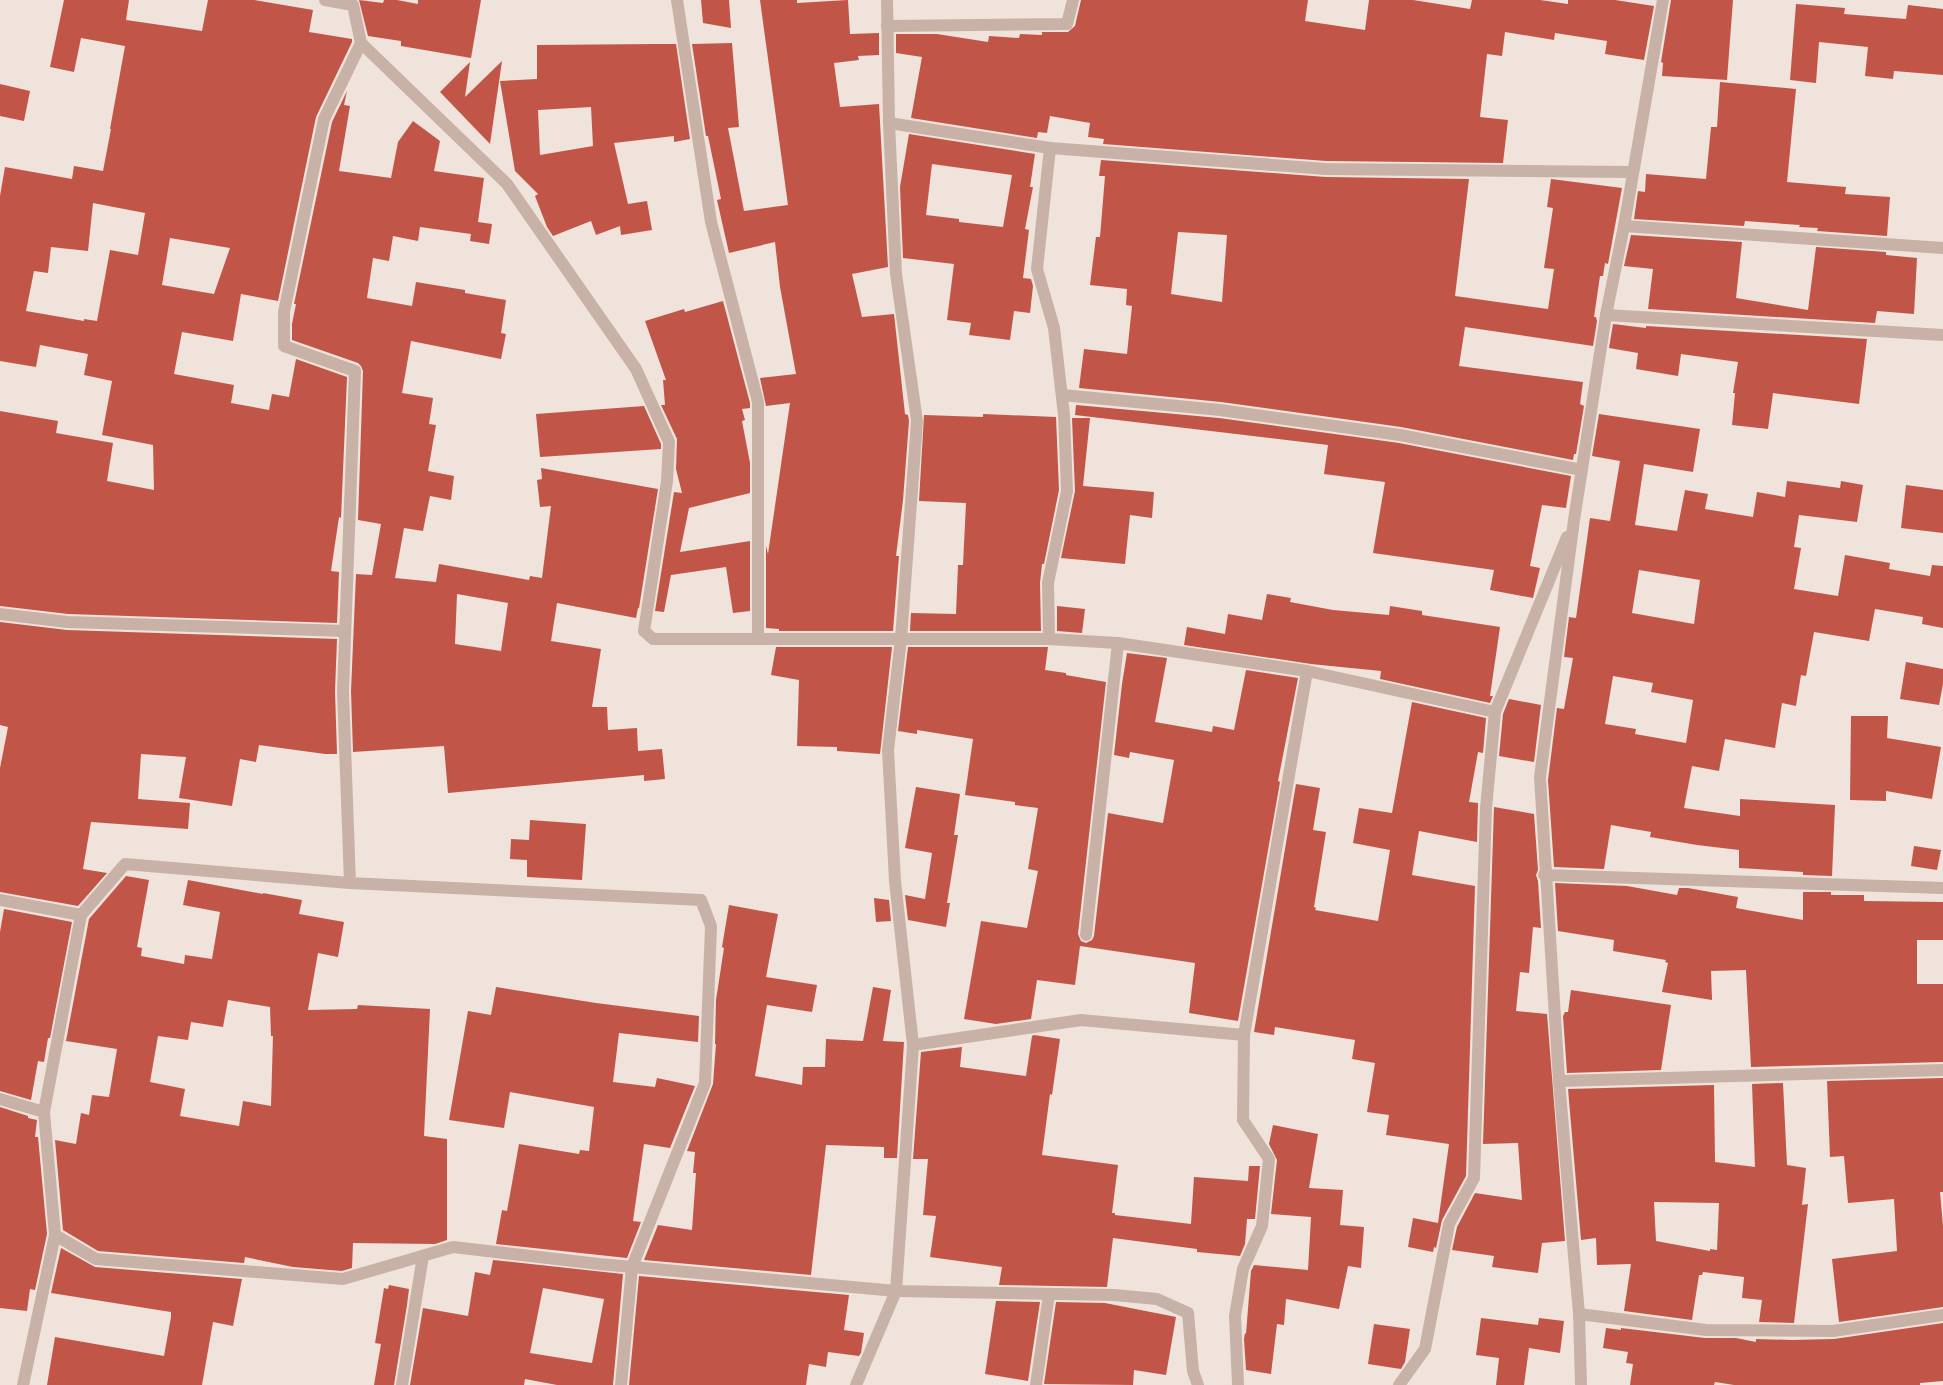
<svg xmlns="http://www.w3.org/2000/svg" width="1943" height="1385" font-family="'Fira Sans',sans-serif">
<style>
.building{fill:#c15648;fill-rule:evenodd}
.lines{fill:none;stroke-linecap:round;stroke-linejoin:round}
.minor{stroke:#c8b2a7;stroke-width:12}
</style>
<rect width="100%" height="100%" fill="#f0e3db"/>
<g class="building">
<path d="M64,0H129L126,20L202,31L208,0H254L313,10L309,32L352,39V42L316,117L278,301L241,294L233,341L182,332L174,374L234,385L231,403L269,410L272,394L289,397L296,359L347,377L341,518L339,517L331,571L339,572L337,623L68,614L0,606V411L58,421L56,433L113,443L107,481L154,490L153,445L102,435L112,381L84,375L88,354L40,345L36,367L0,361V196L5,167L72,179L74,166L103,171L111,129H110L125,46L81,38L74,72L50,67ZM93,203L145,213L138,255L110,250L97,321L84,319V321L26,311L34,271L48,273L51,247L88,251ZM170,238L230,248L214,294L162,285Z"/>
<path d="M359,0L383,3L384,0H397L418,4V0H481L471,58L401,46V41L368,36Z"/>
<path d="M701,0H729L731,28L703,23Z"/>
<path d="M760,0H797V3L848,0L850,34L879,33V55L858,56L859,60L834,63L840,107L879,104L888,267L852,274L862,317L894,314L905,414L908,415L909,421L903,500L896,556H899L893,631H779V629L766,628V546L768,554L790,403L766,406L760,378L796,374L780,287L775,242L729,253L717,200L721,199L708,136H706L692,44L732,43L739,127L728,128L744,211L788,205Z"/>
<path d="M1081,0H1308L1305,21L1365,30L1369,0H1413L1470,9L1472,0H1540L1568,4V0H1615L1654,6L1644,60L1605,54L1607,41L1555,33L1554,40L1505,32L1502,56L1487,54L1480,117L1508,120L1503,163L1326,161L1103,144L1104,139L1088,137L1090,123L1050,116L1047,133L1038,132L1037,138L911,118L922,57L896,53V34H937L988,42L989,36L1019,38L1020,34L1042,35V32H1068L1075,26Z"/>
<path d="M1671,0H1733L1727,80L1662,76L1663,63L1661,62Z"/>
<path d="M1796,4L1845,8L1844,14L1906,19L1908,5L1943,9V75L1894,71L1893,79L1865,76L1868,47L1819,42L1816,83L1790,80Z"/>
<path d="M655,44H676L690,139L674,142V136L614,143L628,204L647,201L652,230L621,235L620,226L596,235L591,221L553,236L547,227L535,196L538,194L515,171L500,81L537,79V45ZM591,107L593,146L540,155L538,110Z"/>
<path d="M502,61L490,144L440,92L470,62L465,97Z"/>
<path d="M1720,82L1796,89L1787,182L1846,187L1845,194L1890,197L1887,236L1817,231L1818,228L1799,227L1800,225L1745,221L1744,226L1634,219L1638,191L1645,192L1646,174L1706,179L1711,127H1717Z"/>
<path d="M0,84L30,91L24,121L0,116Z"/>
<path d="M347,91L344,105L350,106L339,171L391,178L398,142L413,121L440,141L434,171L484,178L478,222L492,224L489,244L470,241L471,234L420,227L418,241L393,236L389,261L373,258L367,298L412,306L416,282L465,290V293L506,300L501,333L506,334L501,359L411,341L402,393L433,398L429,424L436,425L428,471L454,476L451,500L430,496L423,531L404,528L395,578L436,582L439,564L529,580L530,576L542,578L551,506L540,507L537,480L542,479L541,468L658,489L639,608H638L636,618L557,603L551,641L601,649L592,707H607L608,730L637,728L638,751L662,749L665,779L644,781V775L448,793L444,746L353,752L351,691L356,574L372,575L381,524L358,520L363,371L361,366L358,363L292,340V324L296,304H294L332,122ZM457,594L508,603L501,651L455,644Z"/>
<path d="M909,134L1035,154L1030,187H1033L1025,229L1029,230L1023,278L1031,279L1033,286L1030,313L1014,311L1010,340L969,335L971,323L947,320L954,264L903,258L900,187ZM932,164L1012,175L1003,227L959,222V219L926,215Z"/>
<path d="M1101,160L1326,177L1469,179L1455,296L1548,309L1554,269L1544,268L1553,208L1547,207L1551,179L1622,188L1608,264L1605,263L1603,276H1600L1594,317H1596L1597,321L1593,346L1465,327L1459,366L1583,382L1580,404L1584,406L1576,454H1574L1573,460L1401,427L1221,402L1079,388L1084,349L1127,354L1132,306L1126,305L1127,289L1090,285L1096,237H1100L1105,176H1099ZM1178,232L1227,235L1222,302L1171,294Z"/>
<path d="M1631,235L1742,242L1736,298L1808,310L1816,247L1886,252V255L1917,258L1914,314L1877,311L1875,323L1648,309L1653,269L1624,266Z"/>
<path d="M723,301L750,403V408L742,409L745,420L742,421L750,463V493L689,508L680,552L750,541V611L733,613L726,567L671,575L664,612L655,611L674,492L682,493L676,469L677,439L661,405H665L663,380H666L645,321L684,309L685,312Z"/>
<path d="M1613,324L1646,328V326L1867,339L1859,404L1773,393L1768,429L1732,425L1735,393H1733L1738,362L1681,354L1678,376L1636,369L1638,353L1609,348Z"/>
<path d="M1076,405L1219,418L1399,443L1571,476L1566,508L1542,505L1530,566L1540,568L1533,598L1490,590L1494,570L1373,553L1385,482L1324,474L1328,445L1075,415Z"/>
<path d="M644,406L661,444V449L540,457L536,414Z"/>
<path d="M983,414L1056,417L1059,490L1044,564H1042L1040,583L1041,631H910L911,613L956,614L958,565H963L966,503L919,501L924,415L983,417Z"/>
<path d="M1599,414L1700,429L1693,472L1644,464L1635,525L1677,531L1685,490L1708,494L1705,509L1753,517L1757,492L1785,497L1787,481L1840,488L1841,481L1863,485L1857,522L1799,515L1794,547L1801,548L1794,589L1838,596L1845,555L1890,563L1889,569L1930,576L1932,565L1943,566V628L1922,624L1923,617L1875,609L1869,641L1814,632L1806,676L1801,675L1796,706L1782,703L1775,748L1725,739L1719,771L1692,766L1684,808L1740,816V799L1835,805L1832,876L1803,875V872L1739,868V850L1697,845L1650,837L1651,832L1611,825L1604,869L1554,867L1548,780L1557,708L1564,709L1573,658L1564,657L1569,617L1576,618L1590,518L1610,521L1620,461L1592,456ZM1639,570L1700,580L1694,624L1632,613ZM1613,676L1653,683L1651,692L1693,700L1686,743L1635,734L1636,729L1605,724Z"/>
<path d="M1072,418H1090L1083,486L1154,492L1152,518L1130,515L1125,564L1061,558L1075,491Z"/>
<path d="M1906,485L1943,490V533L1901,528Z"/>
<path d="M1267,594L1291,598L1290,602L1333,610L1389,615L1390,606L1422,611V615L1500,627L1490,696H1493L1490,703L1380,679L1381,671L1311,664L1184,645L1187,627L1225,634L1228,614L1262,620Z"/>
<path d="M1057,606L1085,609L1082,633L1057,631Z"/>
<path d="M0,622L67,630L337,639L335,691L337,754H325L259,745L256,762L240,759L232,806L179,798L186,757L141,754L138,799L190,803L188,829L91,822L83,869L107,873L78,906L0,892V768L8,727L0,725Z"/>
<path d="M776,647H892L880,754L837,751V747L797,746L799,680L771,675Z"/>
<path d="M908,647H1048L1045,670L1066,673V675L1106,682L1078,934L1081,941L1086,943L1092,940L1094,936L1108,813L1163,823L1174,760L1130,752L1129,758L1114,755L1122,684L1127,653L1167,658L1155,722L1212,732L1213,726L1234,730L1246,670L1298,678L1278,781L1280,782L1238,1021L1189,1013L1195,963L1080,946L1075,985L1037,980L1031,1019L996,1024L964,1019L981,921L1027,928L1038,871L1028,869L1038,808L1015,805V802L965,795L973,739L917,730V734L898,731Z"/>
<path d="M1906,662L1943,669V684L1939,705L1900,699Z"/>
<path d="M1509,699L1541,705L1534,762L1499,756L1503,714Z"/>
<path d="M1412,702L1486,718L1483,753L1478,752L1469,802L1478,803L1477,842L1419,831L1412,875L1475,886L1466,1176L1442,1220L1436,1248L1434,1247L1433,1252L1408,1247L1413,1218L1438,1223L1449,1144L1386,1135L1389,1115L1367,1112L1375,1063L1352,1059L1355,1040L1275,1027L1274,1035L1254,1032L1296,784L1320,788L1313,830L1326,832L1314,907L1316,908L1315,910L1378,921L1390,850L1353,843L1359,808L1392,813Z"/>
<path d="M1851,716H1888L1887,738L1941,747L1932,799L1886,791V801L1850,800Z"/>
<path d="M916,787L960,794L954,835H958L947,903H950L946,927L908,920L905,895L925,899L932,853L905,848Z"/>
<path d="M1494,807L1534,814L1538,870L1536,875L1538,881L1541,928L1533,927L1529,973L1520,972L1516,1011L1547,1014L1565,1241L1542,1243L1538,1273L1492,1267L1494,1256L1452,1250L1457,1227L1475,1193L1522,1200L1518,1143L1483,1144Z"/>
<path d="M530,820L586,824L582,880L527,877V860L510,859L511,839L529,840Z"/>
<path d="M1914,846L1941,850L1937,870L1911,866Z"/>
<path d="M126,876L149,880L137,947L142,948L141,956L184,964L185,955L212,959L220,912L183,905L188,880L263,894V893L302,900L299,914L344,922L338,957L318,953L308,1010L357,1009L358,1005L430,1009L424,1136L447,1139V1240L435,1244L353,1243L352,1268L342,1271L293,1267L245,1257L244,1263L98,1251L63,1230L55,1140L76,1144L81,1113L89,1115L92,1095L109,1097L117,1049L66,1041L89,919ZM228,1000L270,1007L271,1036H273L271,1106L243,1101L239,1126L180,1116L185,1089L150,1082L158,1036L188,1040L191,1022L223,1027Z"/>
<path d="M1555,883L1627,886L1677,895L1679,888H1688L1738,897L1736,908L1803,920V892H1831V895H1864V901L1943,902V940H1917V984H1943V1062L1751,1067L1746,970L1711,971L1712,1000L1662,992L1668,963L1665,962L1666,960L1613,951L1614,940L1558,931Z"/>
<path d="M874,898L889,900L891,921L876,922Z"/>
<path d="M729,905L778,914L766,977L817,985L812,1012L767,1005L755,1076L802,1085L803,1067H825L826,1039L863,1041L873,987L891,990L883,1041L904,1042L897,1158H884V1147L826,1145L811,1275L644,1260L658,1225L692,1230L696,1173H693L695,1152L687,1151L713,1084L716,1044H715L716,1000L724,948L722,947Z"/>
<path d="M4,909L72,922L50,1038H48L44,1062L38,1061L31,1100L0,1091V932Z"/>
<path d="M496,987L596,1003L699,1016L698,1042L619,1033L613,1082L655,1087L657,1078L695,1086L670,1148L644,1144L633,1221L641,1222L627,1258L496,1244L502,1210L507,1211L519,1144L579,1154L580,1150L589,1151L594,1107L510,1092L504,1128L449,1120L468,1011L491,1015Z"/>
<path d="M1571,990L1671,1005L1661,1070L1567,1073L1563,1016L1565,1012H1568Z"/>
<path d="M1034,1035L1060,1039L1052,1095L1050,1094L1042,1155L1118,1165L1112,1213H1115V1215L1191,1224L1194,1177L1248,1181L1249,1166H1260L1255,1219H1247L1245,1244L1240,1256L1197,1252V1249L1113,1238L1107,1287L999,1285L1002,1267L930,1257L936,1216L923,1215L928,1159H913L921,1052L962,1047L960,1067L1026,1076L1032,1036Z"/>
<path d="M1943,1078V1192H1940L1943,1226V1307L1839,1322L1832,1259L1897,1251L1894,1199L1848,1203L1844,1156L1830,1157L1827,1081Z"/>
<path d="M1783,1083L1787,1165L1806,1168L1802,1205L1808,1204L1794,1323L1759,1322L1762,1300L1742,1298L1744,1277L1703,1272L1702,1275H1699L1692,1320L1624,1311L1631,1264L1597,1265L1596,1238L1581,1240L1568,1089L1714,1085L1715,1162L1755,1167L1752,1084ZM1654,1202L1719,1203L1717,1250L1710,1249V1251L1656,1241Z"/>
<path d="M0,1107L28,1116V1118L37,1120L35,1137H38L47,1234L35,1290L30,1289L27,1311L0,1308Z"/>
<path d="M1273,1125L1318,1134L1309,1188L1343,1190L1340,1225L1364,1227L1361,1268L1348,1266L1339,1309L1286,1299L1284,1325L1277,1324L1271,1374L1246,1370L1244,1339L1245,1333L1246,1334L1251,1271L1254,1265L1308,1270L1311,1217L1271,1214L1277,1160L1269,1144Z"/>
<path d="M61,1248L95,1267L242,1279L233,1326L213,1322L202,1385H47L55,1337L164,1356L171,1317V1312L51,1293Z"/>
<path d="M493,1260L623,1274L613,1385H557L525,1379L524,1385H410L423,1308L468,1316L475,1272L490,1275ZM543,1288L604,1299L592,1363L530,1353Z"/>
<path d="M639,1276L849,1295L844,1330L864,1333L861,1353L859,1356L828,1352L826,1367L809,1364L806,1385H629Z"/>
<path d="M389,1285L409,1289L407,1305L394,1385H374L381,1344L375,1343L384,1288L388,1289Z"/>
<path d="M996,1301L1040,1302L1028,1381L985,1374Z"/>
<path d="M1056,1302L1105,1303L1176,1317L1166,1375L1134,1370L1133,1385L1044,1384Z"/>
<path d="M1481,1318L1538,1325L1539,1318L1564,1321L1560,1353L1529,1348L1524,1385H1496L1499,1358L1476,1355Z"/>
<path d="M1943,1323V1381L1920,1383V1385H1734L1715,1382L1714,1385H1630L1633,1364L1626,1363L1628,1352L1603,1348L1606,1328L1621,1330V1328L1705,1338H1736L1756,1342V1339L1792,1340L1834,1339Z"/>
<path d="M1374,1324L1410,1329L1405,1362L1401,1369L1368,1364Z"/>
</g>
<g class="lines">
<g class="minor">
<path d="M325,0L353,5L361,43L324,119L284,312V346L355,371L343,691L350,883L701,900L711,926L705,1083L632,1267L621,1385"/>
<path d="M677,0L711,222L758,402V639H1049L1118,643L1307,671L1495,712"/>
<path d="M887,26L1067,24L1073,0"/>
<path d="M361,43L507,184L636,369L669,442L667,481L644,631L653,639H758"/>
<path d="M889,123L1050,148L1326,169L1632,172"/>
<path d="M1624,226L1943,248"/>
<path d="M1606,315L1943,335"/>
<path d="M1062,395L1220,410L1400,435L1582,470"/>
<path d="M0,614L67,622L345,631"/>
<path d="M1049,639L1048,583L1067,491L1064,415L1054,328L1037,269L1050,148"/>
<path d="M1544,875L1943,888"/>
<path d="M0,900L81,915"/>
<path d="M1086,935L1118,643"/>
<path d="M913,1045L1081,1020L1244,1035"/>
<path d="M1559,1081L1943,1070"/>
<path d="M0,1099L44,1112L55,1235L96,1259L343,1279L453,1247L599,1264L896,1291L1114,1295L1157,1299L1188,1313L1193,1371L1198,1385"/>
<path d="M44,1112L81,915L125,864L350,883"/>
<path d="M1579,1314L1706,1330L1833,1331L1943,1315"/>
<path d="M23,1385L55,1235"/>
<path d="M402,1385L423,1256"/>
<path d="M856,1385L896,1291L913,1045L895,881L888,750L901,639L917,421L896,274L889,123L887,0"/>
<path d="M1036,1385L1049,1294"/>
<path d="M1238,1385L1235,1316L1243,1269L1262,1226L1269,1159L1243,1120L1244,1035L1307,671"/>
<path d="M1399,1385L1425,1349L1449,1224L1474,1178L1486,808L1495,712L1567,537"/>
<path d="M1581,1385L1579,1314L1559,1081L1540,777L1574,520L1606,315L1624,226L1663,0"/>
</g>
</g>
</svg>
